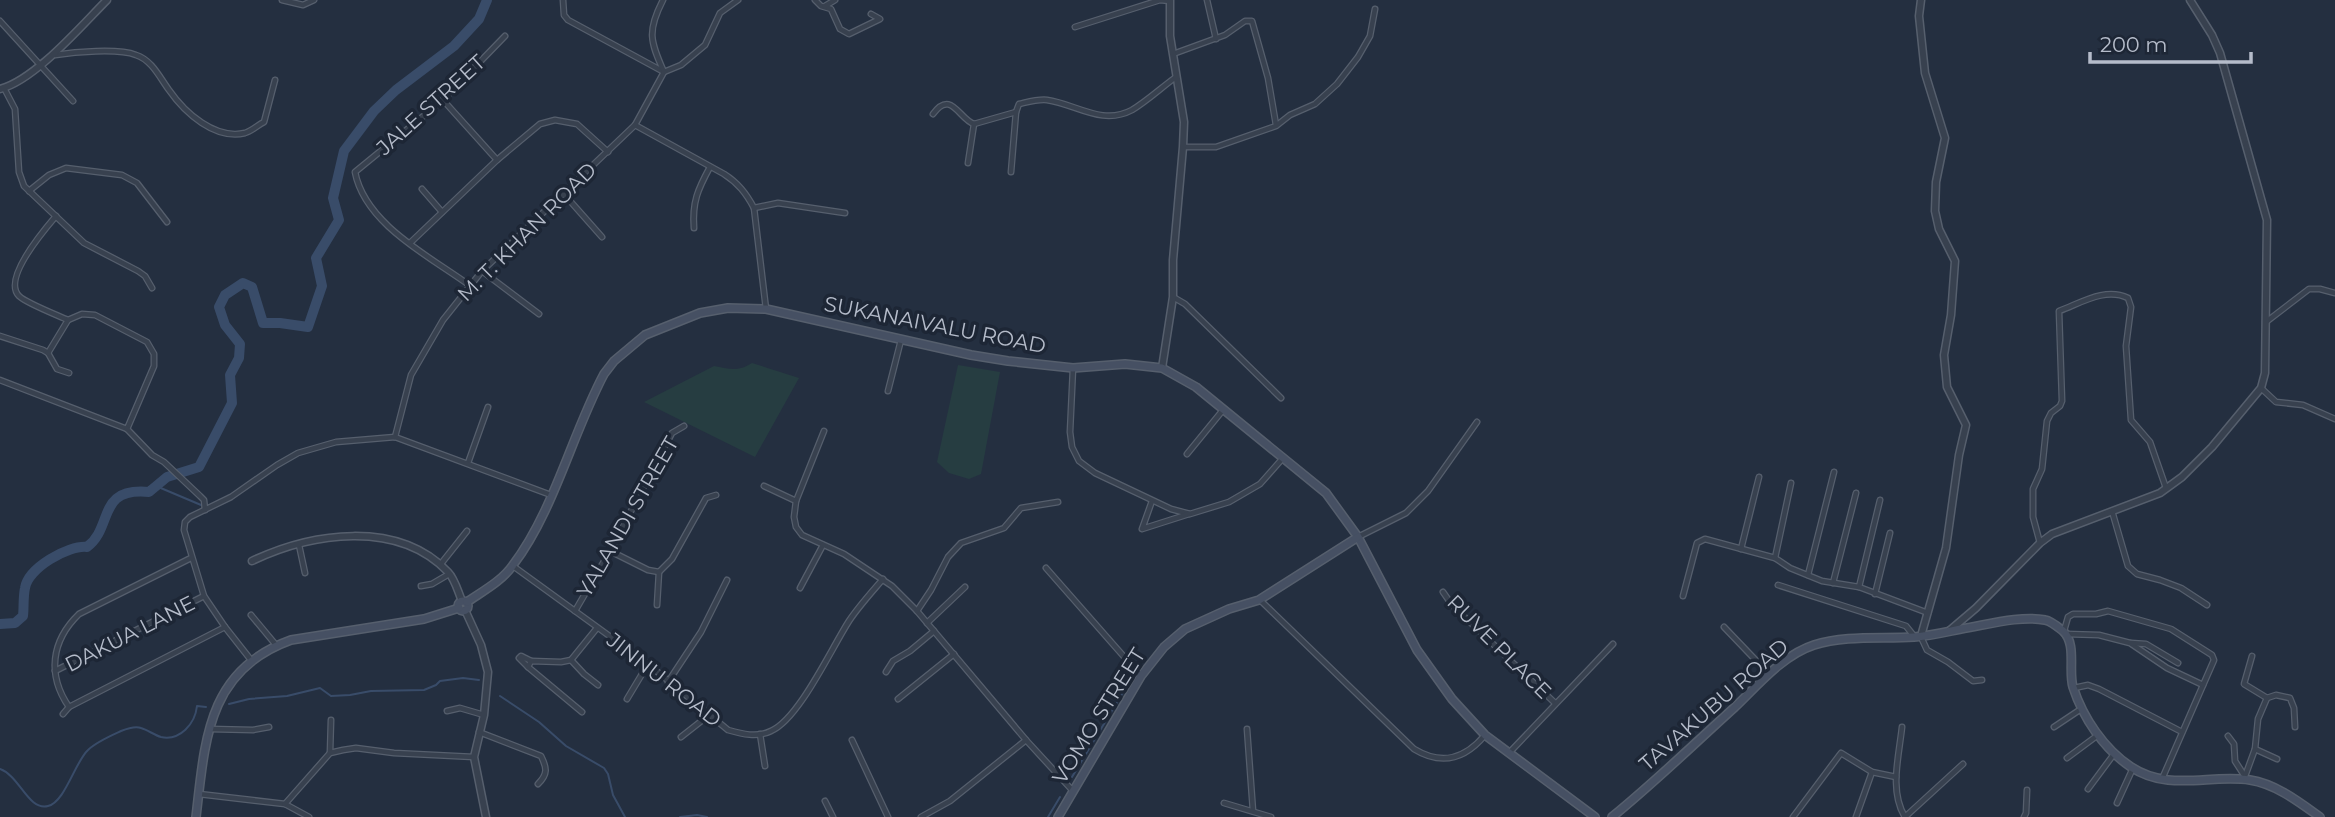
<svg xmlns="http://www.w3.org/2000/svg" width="2335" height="817" font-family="Montserrat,sans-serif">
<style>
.green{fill:#263d41}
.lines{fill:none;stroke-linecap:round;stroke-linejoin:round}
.stream{stroke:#394c69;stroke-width:2}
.river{stroke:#394c69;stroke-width:10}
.minor-casing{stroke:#565f6d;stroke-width:7}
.tertiary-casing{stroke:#565f6d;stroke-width:9}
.secondary-casing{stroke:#565f6d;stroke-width:10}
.minor{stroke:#38414f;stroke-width:4.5}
.tertiary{stroke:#38414f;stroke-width:6}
.secondary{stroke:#465063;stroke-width:7}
.labels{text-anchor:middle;stroke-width:7;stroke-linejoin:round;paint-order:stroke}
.street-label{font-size:21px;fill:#b5bcca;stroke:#1d2635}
</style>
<rect width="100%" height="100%" fill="#242f40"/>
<g class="green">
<path d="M752,363L799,378L755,457L644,402L714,366C729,369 738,372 752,363Z"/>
<path d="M958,365L1000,372L981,474L969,479L949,473L937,462Z"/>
</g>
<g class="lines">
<g class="stream">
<path d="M156,486L201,505"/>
<path d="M500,696L539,722L566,746L604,768L608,774L613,795L625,817"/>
<path d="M229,704L249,699L287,696L320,688L331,696L350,695L371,691L424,690L436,685L440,681L463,678L479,680"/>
<path d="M0,769C20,776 28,811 48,806C65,802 75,762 88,750C96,742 110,736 121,731C126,729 136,726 141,728C148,730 154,735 161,737C180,741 195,724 197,706L206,707"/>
<path d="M1072,777L1131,679"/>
<path d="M680,817L697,815L707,817"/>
<path d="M1048,817L1060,797"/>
</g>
<path class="river" d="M0,624L15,623L23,616C24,607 23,597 25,588C28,568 68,545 87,547C114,527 96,487 149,492L167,477L199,467L232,403L230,375L239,358L240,344L225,325L219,307L225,295L243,283L252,287L263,323H280L308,327L322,286L316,258L339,220L333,198L344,151L374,111L396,90L454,46L479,19L487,0"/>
<g class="minor-casing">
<g id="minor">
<path d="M282,0L303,5L314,0"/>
<path d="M563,0L564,15L568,20L664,72L681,65L705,45L720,13L738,0"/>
<path d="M815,0L821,6L831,9L840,29L849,34L880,19L871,14"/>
<path d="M1207,0L1216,39"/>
<path d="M825,6L835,0"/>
<path d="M0,21L73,101"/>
<path d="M1075,27L1160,0L1170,1"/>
<path d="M1173,54L1225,35L1245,21H1252L1268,78L1276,125"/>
<path d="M55,55C74,52 118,48 136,55C152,60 160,78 169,90C185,113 215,140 245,133C252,131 258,125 264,122L275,80"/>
<path d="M4,88L15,109L19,172L24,186L84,243L138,271L145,276L152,288"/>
<path d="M443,100L497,160"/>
<path d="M933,114C951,89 959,119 974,124L1016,112"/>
<path d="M635,125L724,174C738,183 746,193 754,208L766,309"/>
<path d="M1183,147H1216L1276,126L1290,115L1315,104L1337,84L1358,57L1370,36L1375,9"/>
<path d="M968,163L974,124"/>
<path d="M1011,172L1016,112L1019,104C1028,102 1038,99 1047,100C1076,104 1102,126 1132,110C1147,101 1162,87 1176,77"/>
<path d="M422,189L442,212"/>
<path d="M29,191L49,175L66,168L122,175L137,183L167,222"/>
<path d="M563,193L602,237"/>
<path d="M754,208L778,203L845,213"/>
<path d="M56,216C44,230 2,279 19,296C26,303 57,315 68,320"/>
<path d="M694,228C692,202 698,189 710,167"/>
<path d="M410,243L497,160L540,124L555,120L577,124L608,152"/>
<path d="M482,271L539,314"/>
<path d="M469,285C429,256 365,224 355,172L443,100L505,36"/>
<path d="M1173,297L1185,304L1281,398"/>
<path d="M2266,322L2309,289H2320L2335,293"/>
<path d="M0,336L43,350L48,353L57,369L69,373"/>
<path d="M1073,368L1070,432L1072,447L1079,461L1095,473L1171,509L1190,514L1229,502L1260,484L1283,458"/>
<path d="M0,380L127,429L154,366V354L147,342L95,315L82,314L68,320L48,353"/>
<path d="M2261,388L2276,402L2303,405L2335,419"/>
<path d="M888,391L901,340"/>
<path d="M127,429L152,455L164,462L200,496L204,500L205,510"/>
<path d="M824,431L796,501L794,517L796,527L802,535L844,554L892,586L917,611L1026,740L1072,790"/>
<path d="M395,437L411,375L443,320L482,271L635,125L664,72C650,41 647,31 663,0"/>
<path d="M1187,454L1223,410"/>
<path d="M468,463L488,407"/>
<path d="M764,486L796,501"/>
<path d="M1152,501L1142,529L1189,514"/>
<path d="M2112,511L2128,566L2137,574L2160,580L2181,588L2207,605"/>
<path d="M1358,537L1406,513L1428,491L1477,422"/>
<path d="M2040,543L2033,517V489L2042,469L2047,421L2051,413L2060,406L2062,401L2059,311C2081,303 2105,287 2128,298L2131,307L2126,346L2131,420L2150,442L2166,488"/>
<path d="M299,545L305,573"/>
<path d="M1741,549L1759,477"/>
<path d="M610,551L648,570L659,572L672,559L706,498L716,495"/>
<path d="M1775,558L1791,483"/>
<path d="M440,565L467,531"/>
<path d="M513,566L648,664L728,730C742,734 757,738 771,731C799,719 831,649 849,621C859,606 871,593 883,579"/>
<path d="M1046,568L1141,676"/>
<path d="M1808,575L1834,472"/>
<path d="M1833,583L1856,493"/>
<path d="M1778,585L1906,626L1914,636"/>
<path d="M421,586L432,584L449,574"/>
<path d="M1859,587L1880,500"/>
<path d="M800,588L823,545"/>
<path d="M1443,592L1452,605L1555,703"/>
<path d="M1875,594L1890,533"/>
<path d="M1683,596L1697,543L1705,539L1775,558L1790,568L1822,581L1859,587L1928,613"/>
<path d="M1260,600L1414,749C1442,766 1465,759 1485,735"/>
<path d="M657,605L659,572"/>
<path d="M575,611L610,551L672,433L684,426"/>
<path d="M917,611L931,590L948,557L961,543L1004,528L1021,508L1058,502"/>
<path d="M251,615L276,645"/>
<path d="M927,623L965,587"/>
<path d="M1724,627L1769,674"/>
<path d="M2064,631L2068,617L2073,614H2096L2108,611L2171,629L2212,655L2214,660L2162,779"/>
<path d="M2066,634L2099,635L2130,643L2167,668L2203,685"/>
<path d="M1921,637L1927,650L1948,662L1973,681L1982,680"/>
<path d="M2131,643L2146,644L2178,663"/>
<path d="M2252,656L2244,684L2267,698"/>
<path d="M251,660L225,627L204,596L184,530L185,522L190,517L231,497L277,465L298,453L336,442L395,437L551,495"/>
<path d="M571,660L584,674L598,685"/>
<path d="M528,667L519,658L521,656L531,661"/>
<path d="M55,671L204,596"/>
<path d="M886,672L893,661L910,651L934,631"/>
<path d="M668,682L701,632L727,580"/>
<path d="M2074,688L2088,685L2099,689L2182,732"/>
<path d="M627,699L648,664"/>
<path d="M898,699L954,654"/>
<path d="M69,707C47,675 51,641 79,614L191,558"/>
<path d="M447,711L460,708L484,715"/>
<path d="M582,712L528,667L531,661L561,662L571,660L597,628"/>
<path d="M63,714L69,707L225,627"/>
<path d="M1902,727C1899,756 1889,791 1905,817"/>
<path d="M2054,727L2081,709"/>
<path d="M210,729L253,730L269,727"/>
<path d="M1247,729L1253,811"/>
<path d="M479,732L541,756C547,768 548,774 538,784"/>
<path d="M760,734L765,766"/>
<path d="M2228,736L2234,744L2235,761L2244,775"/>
<path d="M681,737L709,715"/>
<path d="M852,740L888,817"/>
<path d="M2255,749L2277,759"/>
<path d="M330,753L331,720"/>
<path d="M1509,753L1613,644"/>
<path d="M2067,758L2098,735"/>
<path d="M2244,779L2255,749L2258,719L2267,698L2276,695L2290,698L2294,708L2295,727"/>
<path d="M2088,789L2114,754"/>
<path d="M199,794L285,804L309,817"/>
<path d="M825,801L833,817"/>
<path d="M1224,803L1271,817"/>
<path d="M2117,803L2133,768"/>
<path d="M285,804L330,753L343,750L356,748L394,753L474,757"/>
<path d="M921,817L950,801L1026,740"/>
<path d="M1793,817L1841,753L1872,772L1896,777"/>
<path d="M1856,817L1872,772"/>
<path d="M1905,817L1963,764"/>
<path d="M2024,817L2026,813L2027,790"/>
</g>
</g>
<g class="tertiary-casing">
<g id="tertiary">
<path d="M1921,0L1919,16L1925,73L1945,138L1936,182L1935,211L1939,229L1955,261L1951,315L1944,355L1947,387L1966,425L1959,455L1946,548L1921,636"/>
<path d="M0,89C35,80 81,26 107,0"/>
<path d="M1162,368L1173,297V260L1183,147L1184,122L1170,36V0"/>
<path d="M252,561C311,533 397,519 448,572C455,579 458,592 462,601"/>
<path d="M465,610L481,645L488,672L484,715L474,757L486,817"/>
<path d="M1949,631L1976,608L2040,543L2052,534L2160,493L2182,477L2212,447L2261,388L2265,373L2267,220L2220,53L2212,35L2190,0"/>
</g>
</g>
<g class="secondary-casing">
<g id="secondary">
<circle cx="463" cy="606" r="5"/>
<path d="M467,602C483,591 502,581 513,565C554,511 572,434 604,374L614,361L645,335L700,313L728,308L766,309L971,355L1008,361L1073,368L1125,364L1162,368L1196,387L1326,493L1358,537L1417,650L1452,699L1485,735L1595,817"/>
<path d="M196,817C205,741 207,670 291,640L424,619L459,608"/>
<path d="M1058,817L1141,676L1164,647L1185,629L1229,609L1259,600L1358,537"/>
<path d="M1612,817C1655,782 1694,744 1735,707C1758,685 1783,655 1814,645C1845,635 1882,639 1914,637C1930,636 1946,632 1961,629C1986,625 2021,615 2045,620C2051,621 2058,627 2063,631C2077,644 2068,670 2073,687C2083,718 2104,749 2131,767C2169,792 2209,774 2250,780C2276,784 2299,802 2320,817"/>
</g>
</g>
<use href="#minor" class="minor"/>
<use href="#tertiary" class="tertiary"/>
<use href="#secondary" class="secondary"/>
</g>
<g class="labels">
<g class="street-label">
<text transform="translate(431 105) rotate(-42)" y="7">JALE STREET</text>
<text transform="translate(527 232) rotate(-45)" y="7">M. T. KHAN ROAD</text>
<text transform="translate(935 325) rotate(11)" y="7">SUKANAIVALU ROAD</text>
<text transform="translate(628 517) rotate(-60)" y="7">YALANDI STREET</text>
<text transform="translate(130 634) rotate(-27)" y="7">DAKUA LANE</text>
<text transform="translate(1499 647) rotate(45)" y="7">RUVE PLACE</text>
<text transform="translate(664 680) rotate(38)" y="7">JINNU ROAD</text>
<text transform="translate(1714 705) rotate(-41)" y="7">TAVAKUBU ROAD</text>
<text transform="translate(1099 716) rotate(-58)" y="7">VOMO STREET</text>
</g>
</g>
<path d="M2090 52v10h161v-10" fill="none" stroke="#b5bcca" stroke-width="3.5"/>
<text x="2100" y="52" font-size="21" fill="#b5bcca" stroke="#1d2635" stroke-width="5" paint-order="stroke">200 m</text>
</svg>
